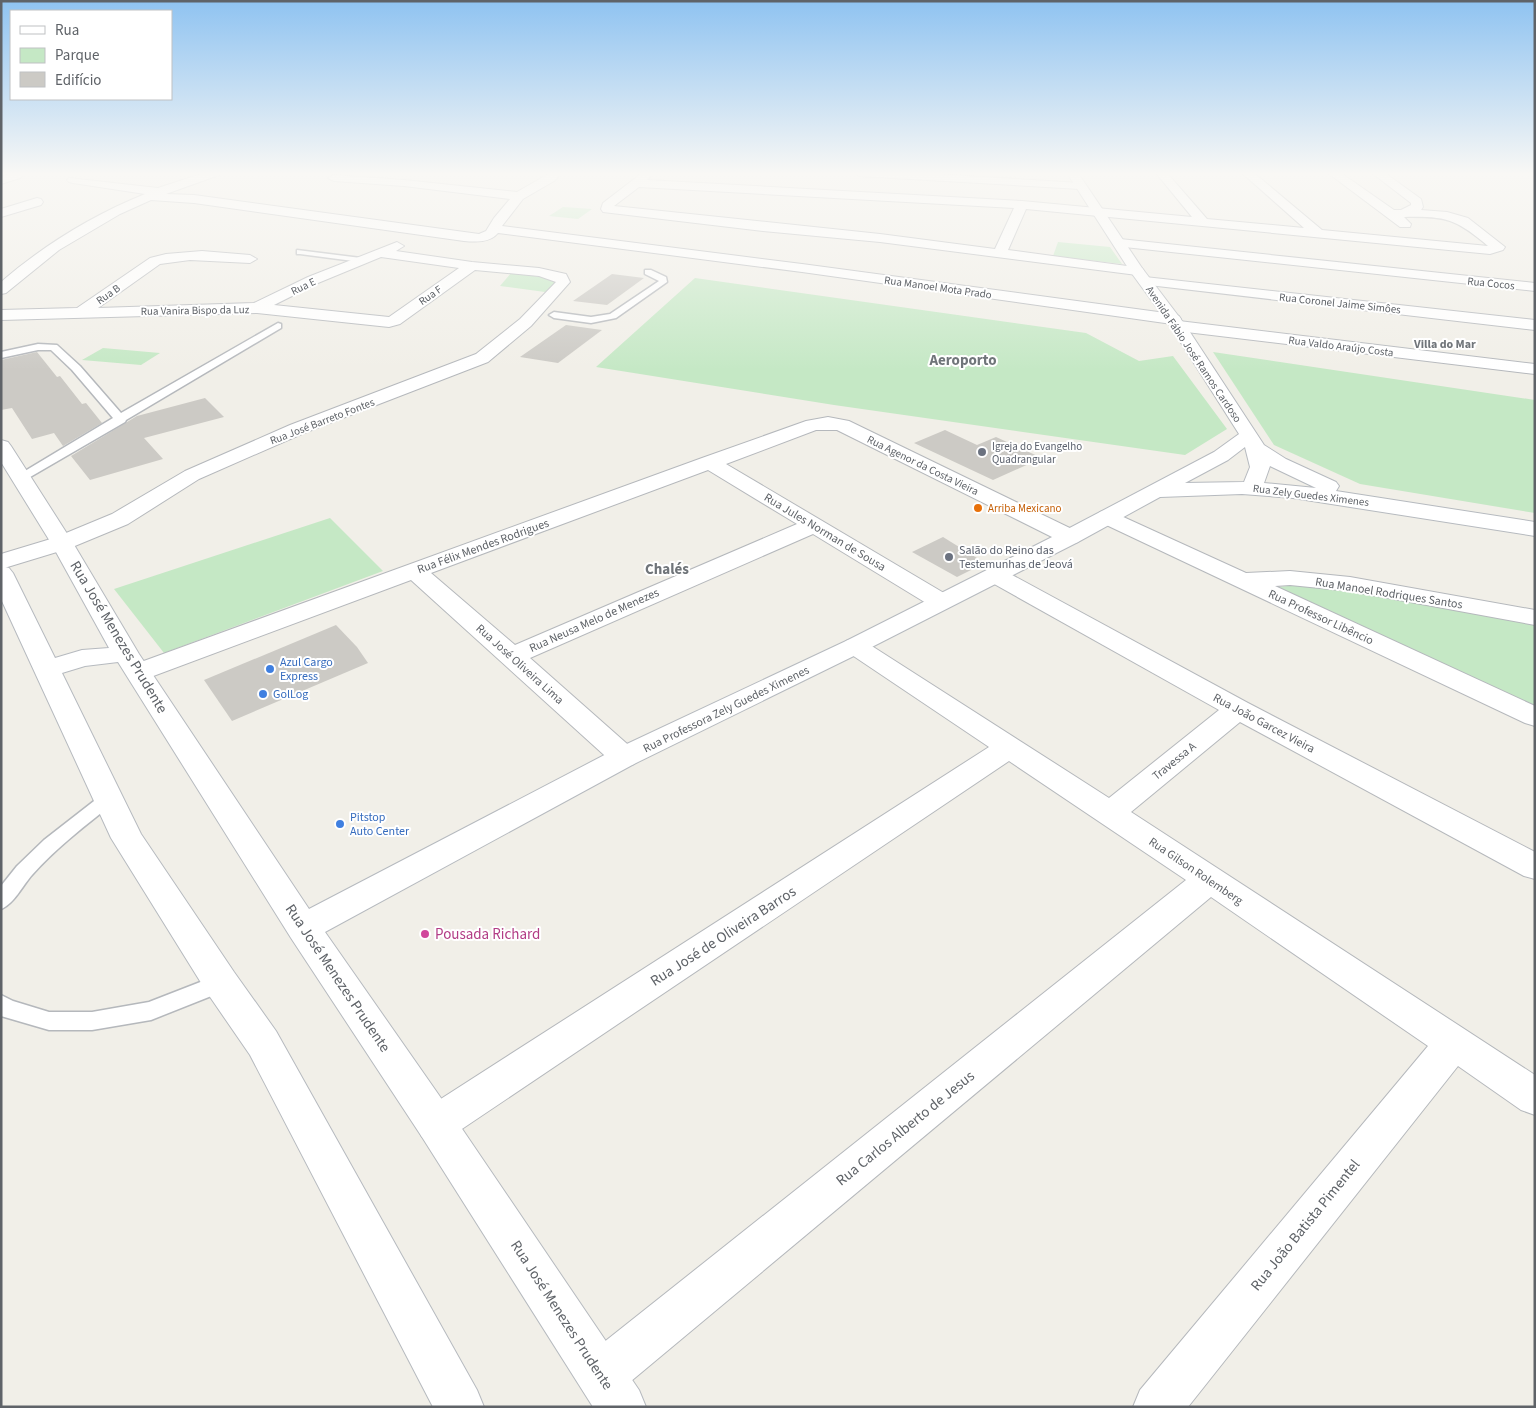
<svg xmlns="http://www.w3.org/2000/svg" width="1536" height="1408" font-family="'Source Sans 3',sans-serif">
<style>
.green{fill:#c5e8c5}
.building{fill:#cccac5}
.lines{fill:none;stroke-linecap:round;stroke-linejoin:round}
.lane-casing{stroke:#b5b8bc;stroke-width:3}
.street-casing{stroke:#b5b8bc;stroke-width:2}
.secondary-casing{stroke:#b6babf;stroke-width:2}
.lane{fill:#fff;fill-rule:evenodd}
.street{fill:#fff;fill-rule:evenodd}
.secondary{fill:#fff;fill-rule:evenodd}
.worship-dot{fill:#6b7280;stroke:#fff;stroke-width:2}
.food-dot{fill:#e8710a;stroke:#fff;stroke-width:2}
.shop-dot{fill:#3f7fe0;stroke:#fff;stroke-width:2}
.hotel-dot{fill:#d1479c;stroke:#fff;stroke-width:2}
.labels{text-anchor:middle;stroke-width:4;stroke-linejoin:round;paint-order:stroke}
.far-street-label{font-size:11px;fill:#5f6368;stroke:#fff}
.far-worship-label{font-size:11px;fill:#5b616d;stroke:#fff;text-anchor:start}
.far-food-label{font-size:11px;fill:#c56008;stroke:#fff;text-anchor:start}
.far-quarter-label{font-size:12px;font-weight:bold;fill:#70757a;stroke:#fff}
.street-label{font-size:12px;fill:#5f6368;stroke:#fff}
.worship-label{font-size:12px;fill:#5b616d;stroke:#fff;text-anchor:start}
.shop-label{font-size:12px;fill:#366cbe;stroke:#fff;text-anchor:start}
.far-district-label{font-size:15px;font-weight:bold;fill:#70757a;stroke:#fff}
.quarter-label{font-size:15px;font-weight:bold;fill:#70757a;stroke:#fff}
.near-street-label{font-size:15px;fill:#5f6368;stroke:#fff}
.near-hotel-label{font-size:15px;fill:#b23c85;stroke:#fff;text-anchor:start}
</style>
<rect width="100%" height="100%" fill="#f1efe8"/>
<g class="green">
<path d="M563,207L592,209L578,219L549,216Z"/>
<path d="M1058,242L1110,247L1122,264L1053,256Z"/>
<path d="M511,273L555,279L558,282L545,292L500,286Z"/>
<path d="M695,278L1086,333L1139,361L1173,356L1227,429L1185,455L834,405L596,367Z"/>
<path d="M103,348L160,353L141,365L82,360Z"/>
<path d="M1213,352L1535,400V513L1360,484L1274,445Z"/>
<path d="M330,518L383,571L164,653L114,589Z"/>
<path d="M1315,583L1535,622V707L1278,587Z"/>
</g>
<g class="building">
<path d="M612,274L644,278L607,305L573,301Z"/>
<path d="M566,325L602,330L558,363L520,357Z"/>
<path d="M37,352L57,377L60,376L82,404L86,403L102,423L63,446L54,433L32,439L12,408L1,410V360Z"/>
<path d="M205,398L224,417L144,438L163,459L90,480L71,456L137,416Z"/>
<path d="M945,430L977,445L996,437L1042,458L993,480L914,443Z"/>
<path d="M943,537L985,563L957,577L912,552Z"/>
<path d="M336,625L357,647L368,663L232,721L204,680Z"/>
</g>
<g class="lines">
<g class="lane-casing">
<g id="lane">
<path d="M297,250L361,258L365,260L361,262L300,254H297Z"/>
<path d="M645,270H651L666,277L667,282L616,318L591,323L554,318L549,315L554,312L591,317L610,314L659,281L645,274Z"/>
<path d="M278,323L281,324V328L126,420L125,422L25,480H17L15,477L113,418L72,370L51,350H38L1,358V352L38,344L57,345L80,366L121,413Z"/>
<path d="M109,792L115,794L118,798L115,802C86,825 57,847 32,875C23,885 14,904 1,909V886L17,866L44,840L103,794Z"/>
<path d="M221,974L229,977L232,983L229,989L151,1020L92,1030H49L1,1016V995L13,1001L49,1012H92L149,1002Z"/>
</g>
</g>
<g class="street-casing">
<g id="street">
<path d="M14,173L20,174L22,176L20,178L1,184V177Z"/>
<path d="M204,173H220L219,175L166,194L194,195L479,234L486,231L494,218L510,199L404,186L334,181L328,178L334,175L404,180L517,192L550,173H562L554,181L523,199L502,226L802,264L1173,314L1179,316L1181,319L1179,321L1535,364V374L1178,331L1172,329L1170,326L1172,324L802,272L498,233C490,243 475,242 464,241L194,203L151,200L120,214L59,250L6,293L1,294V282C44,245 93,215 145,194L73,183L69,182L67,180L69,178L158,188Z"/>
<path d="M642,173H654L647,180L1022,201L1192,217L1156,173H1167L1207,219L1304,228L1242,173H1254L1322,230L1488,246C1456,219 1446,216 1404,217L1411,224L1410,227H1400L1328,173H1341L1394,210H1401L1411,205V203L1372,173H1385L1421,199L1423,207L1421,210L1447,212L1468,218L1505,247L1503,250L1490,254L1026,209L1008,250L1142,268L1144,271L1142,274L1137,275L880,242L763,231L603,212L601,209L603,203ZM639,187L1014,208L995,249L880,234L614,206Z"/>
<path d="M854,173H920L1080,183L1086,186L1080,189L859,176Z"/>
<path d="M37,198L41,199L43,202L41,205L1,217V209Z"/>
<path d="M1120,239L1535,283V291L1115,246L1113,243Z"/>
<path d="M397,242L404,246L396,251L472,262L539,268L566,274L570,282L531,326L488,362L304,433L199,479L128,524L70,548L1,569V554L54,538L112,514L185,471L290,425L476,354L520,319L556,282L539,276L475,270L400,324L389,327L257,313L1,320V310L77,308L150,258L166,254L202,251L250,255L257,259L250,263L190,260L160,264L98,308L254,303L308,277ZM381,257L459,268L389,317L274,305L318,283Z"/>
<path d="M1145,277L1535,320V330L1140,284L1138,281L1140,278Z"/>
<path d="M828,417L849,421L1078,532L1081,537L1078,542L1070,544L1062,542L837,430H816L726,464L949,596L952,601L949,606L940,608L931,606L813,534L530,658L634,750L639,757L634,764L624,767L614,764L411,580L148,678L139,680L130,678L126,672L130,666L702,458L806,421ZM708,470L797,524L515,645L431,573Z"/>
<path d="M1108,510L1246,573L1290,571L1350,577L1535,610V625L1350,591L1290,585L1275,586L1535,706V726L1525,723L1100,522L1097,517L1100,512Z"/>
<path d="M995,568L1003,570L1248,703L1535,852V879L1524,876L1240,722L1131,812L1535,1075V1115L1521,1110L1458,1066L1188,1407H1133L1140,1390L1428,1046L1211,897L618,1392L601,1399L584,1392L577,1375L584,1358L1186,880L1009,761L450,1137L436,1143L422,1137L416,1124L422,1111L989,747L846,651L842,646L846,641L855,638L864,641L1109,798L1219,710L987,580L983,575L987,570Z"/>
</g>
</g>
<g class="secondary-casing">
<path id="secondary" d="M1067,173H1078L1142,268L1186,326L1264,445L1286,459L1336,482L1339,486L1336,491L1535,522V536L1293,498L1242,494L1160,497L1078,542L864,651L634,764L325,932L450,1111L639,1390L646,1407H593L422,1137L291,938L118,662L85,666L62,673L141,834L234,972L276,1031L477,1390L484,1407H433L250,1055L208,994L111,838L1,599V566L9,568L13,573L55,658L82,650L109,648L51,543L1,462V440L8,442L11,446L73,543L139,654L309,909L614,750L846,641L1062,532L1214,452L1239,434L1171,327L1130,271ZM1245,447L1250,467L1244,482L1185,483L1228,460ZM1270,466L1272,467L1316,488L1264,483Z"/>
</g>
<use href="#lane" class="lane"/>
<use href="#street" class="street"/>
<use href="#secondary" class="secondary"/>
</g>
<linearGradient id="sky" x2="0" y2="1"><stop stop-color="#8fc3f1"/><stop offset="0.47" stop-color="#f9f8f5"/><stop offset="1" stop-color="#f9f8f5" stop-opacity="0"/></linearGradient>
<rect width="1536" height="370" fill="url(#sky)"/>
<g class="worship-dot">
<circle cx="982" cy="452" r="5"/>
<circle cx="949" cy="557" r="5"/>
</g>
<circle class="food-dot" cx="978" cy="508" r="5"/>
<g class="shop-dot">
<circle cx="270" cy="669" r="5"/>
<circle cx="263" cy="694" r="5"/>
<circle cx="340" cy="824" r="5"/>
</g>
<circle class="hotel-dot" cx="425" cy="934" r="5"/>
<g class="labels">
<g class="far-street-label">
<text transform="translate(1491 283) rotate(6)" y="4">Rua Cocos</text>
<text transform="translate(303 286) rotate(-26)" y="4">Rua E</text>
<text transform="translate(938 287) rotate(8)" y="4">Rua Manoel Mota Prado</text>
<text transform="translate(108 294) rotate(-35)" y="4">Rua B</text>
<text transform="translate(430 295) rotate(-35)" y="4">Rua F</text>
<text transform="translate(1340 303) rotate(6)" y="4">Rua Coronel Jaime Simôes</text>
<text transform="translate(195 310) rotate(-1)" y="4">Rua Vanira Bispo da Luz</text>
<text transform="translate(1341 346) rotate(7)" y="4">Rua Valdo Araújo Costa</text>
<text transform="translate(1194 354) rotate(56)" y="4">Avenida Fábio José Ramos Cardoso</text>
<text transform="translate(322 421) rotate(-21)" y="4">Rua José Barreto Fontes</text>
<text transform="translate(923 465) rotate(26)" y="4">Rua Agenor da Costa Vieira</text>
<text transform="translate(1311 495) rotate(7)" y="4">Rua Zely Guedes Ximenes</text>
</g>
<g class="far-worship-label">
<text x="992" y="450">Igreja do Evangelho<tspan x="992" dy="13">Quadrangular</tspan></text>
</g>
<g class="far-food-label">
<text x="988" y="512">Arriba Mexicano</text>
</g>
<g class="far-quarter-label">
<text x="1445" y="348">Villa do Mar</text>
</g>
<g class="street-label">
<text transform="translate(825 532) rotate(31)" y="4">Rua Jules Norman de Sousa</text>
<text transform="translate(483 546) rotate(-20)" y="4">Rua Félix Mendes Rodrigues</text>
<text transform="translate(1389 593) rotate(9)" y="4">Rua Manoel Rodriques Santos</text>
<text transform="translate(1321 617) rotate(25)" y="4">Rua Professor Libêncio</text>
<text transform="translate(594 620) rotate(-24)" y="4">Rua Neusa Melo de Menezes</text>
<text transform="translate(520 664) rotate(42)" y="4">Rua José Oliveira Lima</text>
<text transform="translate(726 709) rotate(-26)" y="4">Rua Professora Zely Guedes Ximenes</text>
<text transform="translate(1264 723) rotate(28)" y="4">Rua João Garcez Vieira</text>
<text transform="translate(1174 761) rotate(-39)" y="4">Travessa A</text>
<text transform="translate(1196 871) rotate(34)" y="4">Rua Gilson Rolemberg</text>
</g>
<g class="worship-label">
<text x="959" y="554">Salão do Reino das<tspan x="959" dy="14">Testemunhas de Jeová</tspan></text>
</g>
<g class="shop-label">
<text x="280" y="666">Azul Cargo<tspan x="280" dy="14">Express</tspan></text>
<text x="273" y="698">GolLog</text>
<text x="350" y="821">Pitstop<tspan x="350" dy="14">Auto Center</tspan></text>
</g>
<g class="far-district-label">
<text x="963" y="365">Aeroporto</text>
</g>
<g class="quarter-label">
<text x="667" y="574">Chalés</text>
</g>
<g class="near-street-label">
<text transform="translate(119 637) rotate(59)" y="5">Rua José Menezes Prudente</text>
<text transform="translate(723 936) rotate(-33)" y="5">Rua José de Oliveira Barros</text>
<text transform="translate(338 978) rotate(56)" y="5">Rua José Menezes Prudente</text>
<text transform="translate(905 1128) rotate(-39)" y="5">Rua Carlos Alberto de Jesus</text>
<text transform="translate(1305 1225) rotate(-51)" y="5">Rua João Batista Pimentel</text>
<text transform="translate(562 1315) rotate(57)" y="5">Rua José Menezes Prudente</text>
</g>
<g class="near-hotel-label">
<text x="435" y="939">Pousada Richard</text>
</g>
</g>
<rect width="1536" height="1408" fill="none" stroke="#5f6368" stroke-width="5"/>
<rect x="10" y="10" width="162" height="90" fill="#ffffff" stroke="#bfc1c3"/>
<rect x="20" y="26" width="25" height="8" fill="#ffffff" stroke="#bfc1c3"/>
<text x="55" y="35" font-size="15" fill="#5f6368">Rua</text>
<rect x="20" y="48" width="25" height="15" fill="#c5e8c5" stroke="#bfc1c3"/>
<text x="55" y="60" font-size="15" fill="#5f6368">Parque</text>
<rect x="20" y="72" width="25" height="15" fill="#cccac5" stroke="#bfc1c3"/>
<text x="55" y="85" font-size="15" fill="#5f6368">Edifício</text>
</svg>
